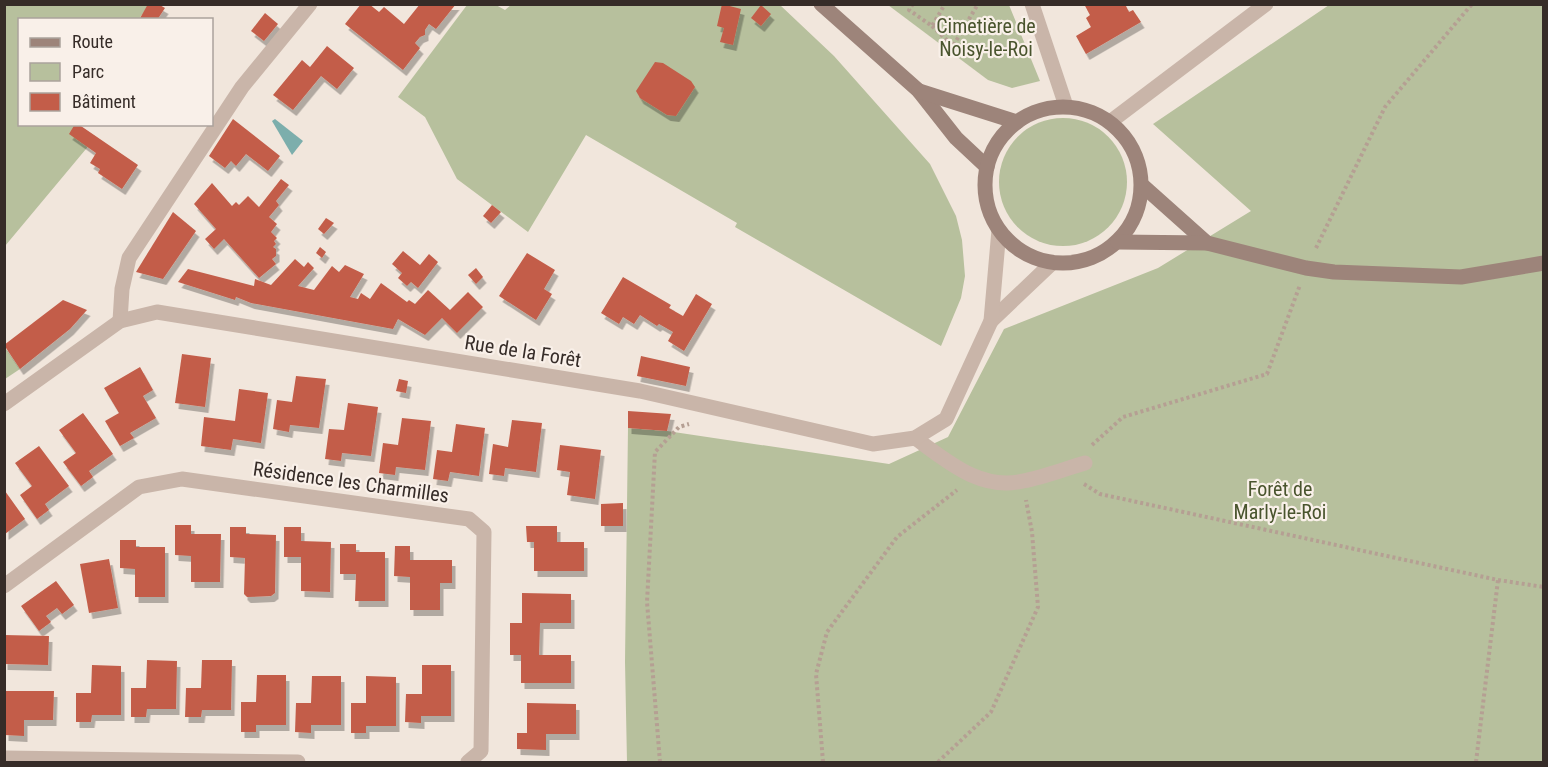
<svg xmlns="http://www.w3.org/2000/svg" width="1548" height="767" font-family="'Roboto Condensed',sans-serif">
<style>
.green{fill:#b7c09d}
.water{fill:#7caeac}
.building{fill:#c35d49;filter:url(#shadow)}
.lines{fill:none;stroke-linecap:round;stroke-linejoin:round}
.path{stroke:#b59f93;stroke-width:4;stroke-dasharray:3 3;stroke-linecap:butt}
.lane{stroke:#c9b5a9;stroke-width:15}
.street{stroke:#c9b5a9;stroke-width:15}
.secondary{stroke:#9d847a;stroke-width:15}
.labels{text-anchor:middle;stroke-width:4.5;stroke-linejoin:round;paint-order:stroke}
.park-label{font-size:20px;fill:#49542d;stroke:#f9f0e9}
.street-label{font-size:20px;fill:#362c28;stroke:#f9f0e9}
</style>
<defs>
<filter id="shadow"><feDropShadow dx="3.5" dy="6" stdDeviation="0" flood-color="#0004"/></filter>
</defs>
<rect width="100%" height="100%" fill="#f1e6dc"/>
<g class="green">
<path d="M512,4L780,5L834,56L930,164L956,216L962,240L965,276L961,298L941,346L735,227L737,223L586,135L528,232L457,179L425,117L398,97L467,5H496L505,10Z"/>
<path d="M5,5H149L139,19L20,20V124L78,125L96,137L5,246Z"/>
<path d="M888,5H1009L1040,81L1012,88L988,80Z"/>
<path d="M1329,5H1543V762H627L625,662L628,428L667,431L889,464L948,437L1004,329L1158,268L1251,211L1153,124Z"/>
<circle cx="1063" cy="182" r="64"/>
<path d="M4,346L20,369L5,379H4Z"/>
</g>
<path class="water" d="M275,119L303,141L292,155L272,121Z"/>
<g class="building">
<path d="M148,4H158L165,8L157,20H139Z"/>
<path d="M361,4H369L379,12L384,7L404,24L420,4H456L436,29L429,24L425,30V35L420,37L415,43L420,48L403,70L345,24Z"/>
<path d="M722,4L741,9L733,45L720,42L724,28L717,26Z"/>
<path d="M1084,4H1125L1129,12L1133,10L1141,22L1086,54L1076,36L1091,27L1086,18L1090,15Z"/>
<path d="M761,5L771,14L761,26L751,18Z"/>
<path d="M265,13L278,24L264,41L251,31Z"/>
<path d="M327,46L354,68L337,89L321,76L293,110L273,95L302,60L310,67Z"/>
<path d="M655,62L663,63L691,81L695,87L676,116L667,115L640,98L636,91Z"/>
<path d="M233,119L280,156L268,171L246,154L236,166L231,161L225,168L209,156Z"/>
<path d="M75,124H78L138,165L122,189L98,173L100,169L90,163L96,153L69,134Z"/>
<path d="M281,179L289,185L276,201L279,205L269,217L277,224L271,232L277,238L274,241L276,244L273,247L276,249V256L272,259L276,264L259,278L224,239L214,249L205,239L216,229L194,204L212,183L232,206L236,202L239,205L248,196L259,207Z"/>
<path d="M492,205L501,212L491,223L483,216Z"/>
<path d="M173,212L196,231L163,279L136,272Z"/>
<path d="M326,218L334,223L324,234L318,229Z"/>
<path d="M320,247L326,252L322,258L316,253Z"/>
<path d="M403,251L420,265L429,254L438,262L418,288L411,282L407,286L398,278L402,273L392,264Z"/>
<path d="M527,253L555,270L544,289L552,294L536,320L499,296Z"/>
<path d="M295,259L304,267L308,262L314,268L298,286L314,290L332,266L339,272L345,265L364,274L350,297L358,299L361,293L370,299L381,283L407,302L409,300L415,304L428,290L450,310L468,292L483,307L457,333L442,318L425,335L398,319L393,329L251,303L236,297L235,300L178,282L188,269L254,286L255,279L271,285Z"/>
<path d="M476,268L483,277L476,284L468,275Z"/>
<path d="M623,277L671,305L669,308L683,316L696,294L712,304L684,351L668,341L673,332L659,324L657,326L640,315L634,324L623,317L619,324L601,313Z"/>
<path d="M63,300L87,310L70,329L20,369L4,345Z"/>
<path d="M182,354L211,358L205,407L175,403Z"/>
<path d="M641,356L690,367L686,386L637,376Z"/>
<path d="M140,367L153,390L143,396L156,418L130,433L134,438L120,446L105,421L119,413L104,388Z"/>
<path d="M296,376L326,379L319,428L290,425L289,432L273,429L277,400L292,402Z"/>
<path d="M399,379L408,381L406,393L396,391Z"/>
<path d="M239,389L268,393L261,443L233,439L231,450L201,446L204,417L235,421Z"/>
<path d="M348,403L378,407L371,456L342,453L341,461L325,459L329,429L344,430Z"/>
<path d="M628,411L671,414L667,431L628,428Z"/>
<path d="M83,413L113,454L89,471L93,477L81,486L63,462L76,453L59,430Z"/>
<path d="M402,418L431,421L425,470L396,467L395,475L379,473L383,443L398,445Z"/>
<path d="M512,420L542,423L536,472L505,468L504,476L489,474L493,444L508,447Z"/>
<path d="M456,424L485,428L479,476L450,472L448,481L433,479L437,450L452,452Z"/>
<path d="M560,445L601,450L595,499L567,495L570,472L557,470Z"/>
<path d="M39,446L69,486L45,504L49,510L37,519L20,495L32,486L15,463Z"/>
<path d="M5,491L25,519L5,534Z"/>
<path d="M623,503V526H601V504Z"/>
<path d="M175,525H191V534H221L220,582H191V556L175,555Z"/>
<path d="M526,526H557V542H584V571H534V542H527Z"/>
<path d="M230,527H246V534L276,535L275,593L271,596L247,597L244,594L245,558L230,557Z"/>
<path d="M284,527H301V541L331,542L330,592L301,591V557H284Z"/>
<path d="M120,540H136V547H165V597H135V569L120,568Z"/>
<path d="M340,544H356V552H385V601H355L356,574H340Z"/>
<path d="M395,546H410V560H452V583H440V610H410V577L394,576Z"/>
<path d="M109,559L118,608L89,613L80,564Z"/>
<path d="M56,581L74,605L62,614L57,608L46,616L51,622L39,631L21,606Z"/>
<path d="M522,593L571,594V623H540L539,655H571V683H521V655H510V623H522Z"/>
<path d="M4,635L49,636L48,665L4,664Z"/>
<path d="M147,660L177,661L176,709H147L146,717H131V688H146Z"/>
<path d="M202,660H232L231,710H202L201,717H185L186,688H201Z"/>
<path d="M92,665L121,666V715H92L91,722H76V693H91Z"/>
<path d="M422,665H451V716H421V723L405,722L406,694H422Z"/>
<path d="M257,675H286V725H256V732H241V702H256Z"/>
<path d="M312,676H341V725H311V733L295,732L296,703H311Z"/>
<path d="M366,676L396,677V726H366V733H351V703H366Z"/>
<path d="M5,691H54L53,720H24V736L5,735Z"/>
<path d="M527,703L576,704V734H546V750L517,749V733H527Z"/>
</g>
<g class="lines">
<g class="path">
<path d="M913,4L909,10L932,26L945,4"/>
<path d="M932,26L953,46L978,4"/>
<path d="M1316,248L1385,107L1472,4"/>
<path d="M1092,445L1123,417L1267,374L1300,285"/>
<path d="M1084,484L1100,494L1498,580L1544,587"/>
<path d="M660,762L647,602L655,452L679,427L689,424"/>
<path d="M823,762L816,674L827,632L897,537L957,490"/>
<path d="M938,762L991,712L1038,607L1032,532L1026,500"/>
<path d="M1476,762L1498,580"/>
</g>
<g class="lane">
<path d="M915,438C947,461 980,491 1023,481C1044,477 1064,469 1085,463"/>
<path d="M4,586L139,487L182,479L469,519L484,532L481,751L468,762"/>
<path d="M4,758L298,762"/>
</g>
<g class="street">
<path d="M1032,4L1066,106"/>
<path d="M1110,122L1266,4"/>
<path d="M120,321L122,289L129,258L242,87L310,4"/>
<path d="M991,321L1052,263"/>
<path d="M4,404L120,321L157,312L640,391L873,444L915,438L946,419L991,321L999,230"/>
</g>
<g class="secondary">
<path d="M821,4L919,91L956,138L987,167"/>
<path d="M919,91L1017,122"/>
<circle cx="1063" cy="185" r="78"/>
<path d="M1142,185L1207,243"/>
<path d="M1118,242L1207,243L1306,268L1334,272L1461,277L1544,263"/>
</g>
</g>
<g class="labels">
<g class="park-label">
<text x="986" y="33">Cimetière de<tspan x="986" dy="23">Noisy-le-Roi</tspan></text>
<text x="1280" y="496">Forêt de<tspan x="1280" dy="23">Marly-le-Roi</tspan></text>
</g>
<g class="street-label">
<text transform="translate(523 351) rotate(9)" y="7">Rue de la Forêt</text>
<text transform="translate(351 482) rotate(8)" y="7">Résidence les Charmilles</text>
</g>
</g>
<rect width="1548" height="767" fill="none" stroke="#362c28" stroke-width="12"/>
<rect x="18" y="18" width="195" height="108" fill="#f9f0e9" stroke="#aba29c" stroke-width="1.5"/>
<rect x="30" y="38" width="30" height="9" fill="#9d847a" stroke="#aba29c" stroke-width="1.5"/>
<text x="72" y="48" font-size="18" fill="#362c28">Route</text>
<rect x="30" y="63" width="30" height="18" fill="#b7c09d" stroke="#aba29c" stroke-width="1.5"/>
<text x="72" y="78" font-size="18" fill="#362c28">Parc</text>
<rect x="30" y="93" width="30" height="18" fill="#c35d49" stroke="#aba29c" stroke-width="1.5"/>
<text x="72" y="108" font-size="18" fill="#362c28">Bâtiment</text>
</svg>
